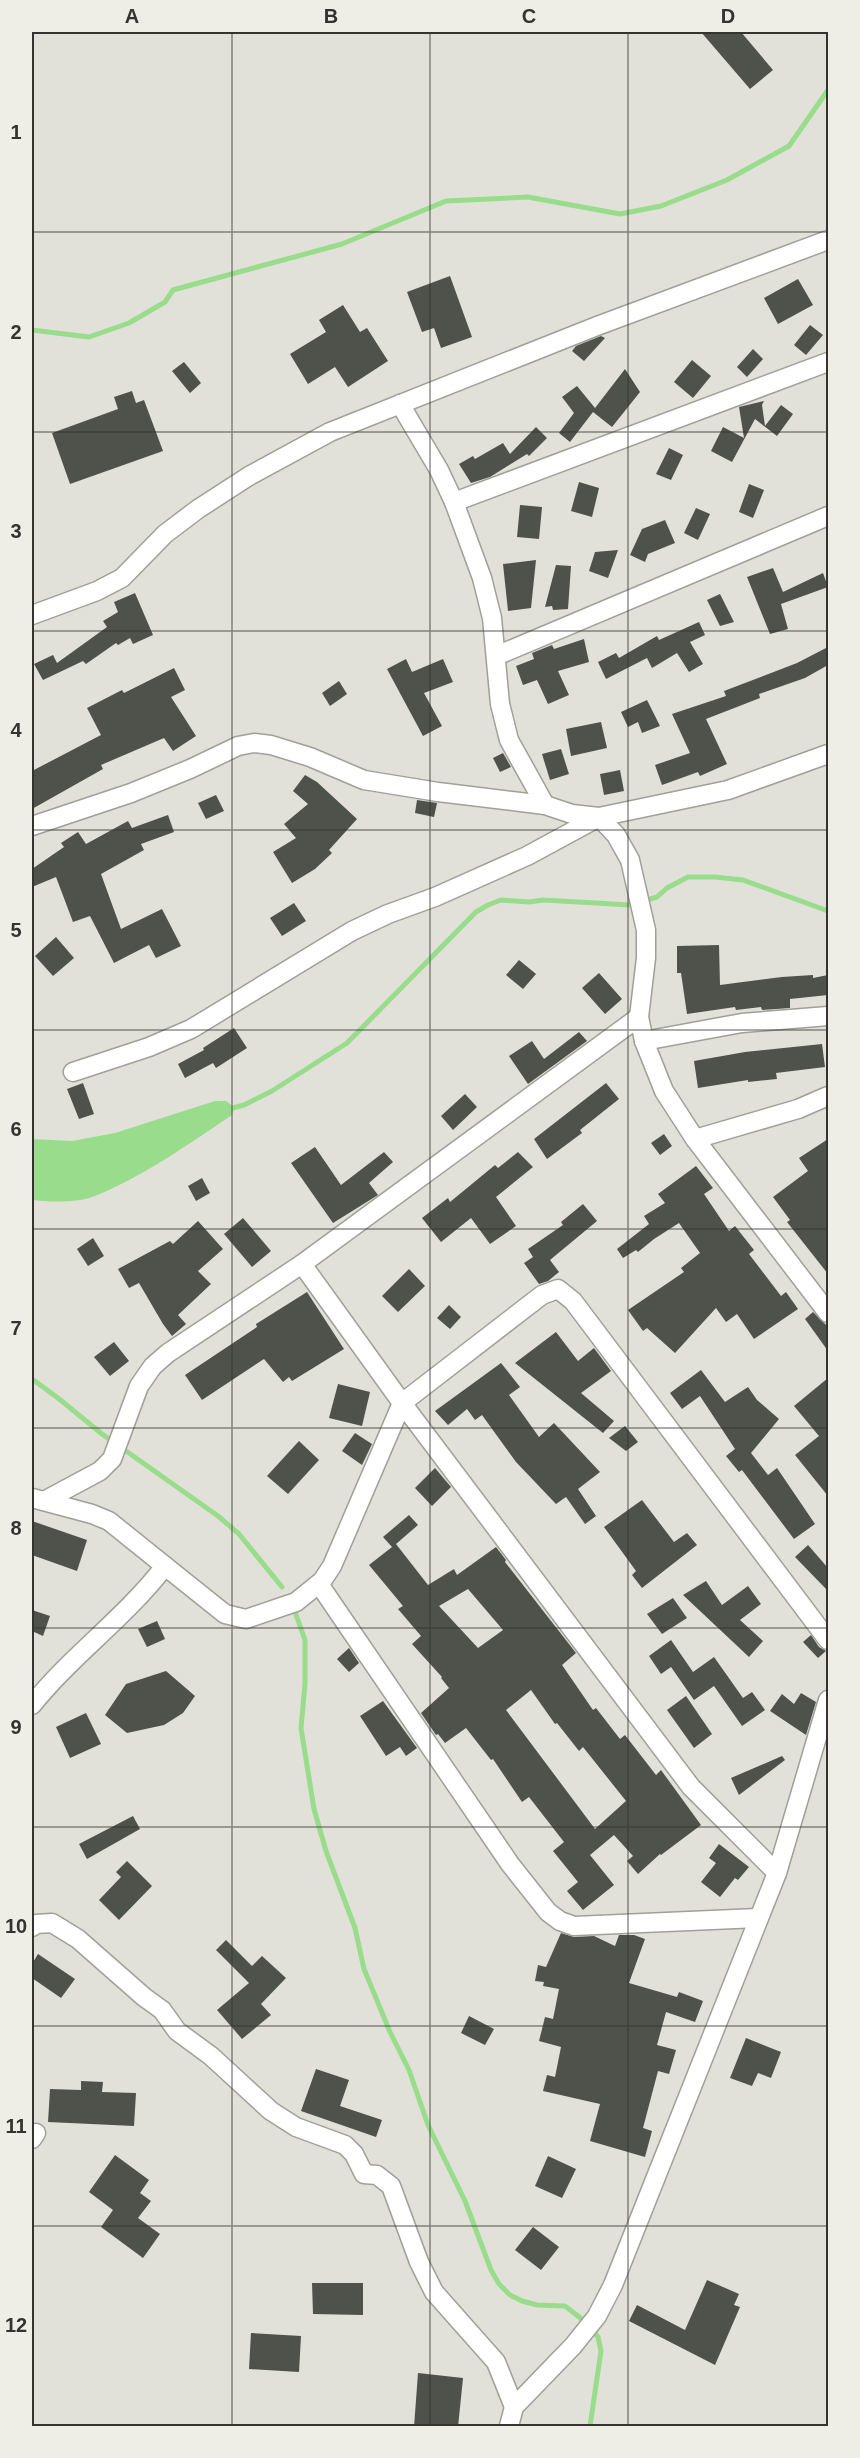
<svg xmlns="http://www.w3.org/2000/svg" width="860" height="2458" font-family="Helvetica,sans-serif">
<style>
.water{fill:#99dc8b}
.lines{fill:none;stroke-linecap:round;stroke-linejoin:round}
.stream{stroke:#99dc8b;stroke-width:5}
.building{fill:#4f514b;fill-rule:evenodd}
.minor-casing{stroke:#a0a099;stroke-width:21}
.minor{stroke:#fff;stroke-width:18}
.grid{fill:none;stroke:#333330;stroke-width:1.5;stroke-opacity:0.55}
.neatline{fill:none;stroke:#333330;stroke-width:2}
.grid-label{font-size:20px;text-anchor:middle;font-weight:bold;fill:#333330}
</style>
<rect width="100%" height="100%" fill="#e1e1d9"/>
<path class="water" d="M215,1101H226L234,1107L232,1115C192,1142 136,1181 92,1197C75,1203 49,1202 32,1200V1139L72,1141L115,1133Z"/>
<g class="lines">
<g class="stream">
<path d="M32,330L89,337L129,323L165,302L173,290L342,244L446,201L528,197L620,214L661,206L727,180L789,146L828,90"/>
<path d="M229,1109L244,1105L272,1091L347,1043L476,912L488,905L501,900L529,902L543,900L630,905L657,897L667,888L688,877H715L743,880L828,911"/>
<path d="M32,1379L58,1398L102,1434L218,1516L239,1534L282,1587"/>
<path d="M294,1609L305,1640V1684L301,1728L314,1809L326,1851L355,1928L364,1969L390,2032L409,2070L428,2125L465,2201L491,2270L499,2284L510,2295L522,2301L537,2305L565,2306L583,2320L598,2337L601,2351L590,2426"/>
</g>
</g>
<g class="building">
<path d="M701,32H741L773,70L750,89Z"/>
<path d="M450,276L472,337L441,348L434,328L422,332L407,292Z"/>
<path d="M798,279L813,305L778,324L764,298Z"/>
<path d="M343,305L360,332L367,328L388,361L348,387L335,367L308,384L290,354L326,332L319,320Z"/>
<path d="M810,325L823,335L806,355L794,345Z"/>
<path d="M601,336L605,338L584,361L572,351L576,346Z"/>
<path d="M753,349L763,359L747,377L737,367Z"/>
<path d="M692,360L711,376L693,398L674,382Z"/>
<path d="M184,362L201,383L190,393L172,371Z"/>
<path d="M625,369L640,392L612,427L593,412L570,442L559,433L574,413L562,397L577,386L595,408Z"/>
<path d="M132,391L136,403L144,400L163,451L70,484L52,433L118,409L114,397Z"/>
<path d="M764,401L762,405L765,426L781,405L793,414L777,436L755,419L732,462L711,451L723,427L744,438L739,407Z"/>
<path d="M536,427L547,438L529,456L527,454L490,477L471,483L459,464L473,456L475,459L503,443L510,454Z"/>
<path d="M669,448L683,455L671,480L656,474Z"/>
<path d="M579,482L599,488L592,517L571,511Z"/>
<path d="M749,484L764,490L753,518L739,512Z"/>
<path d="M520,505L542,507L539,539L517,537Z"/>
<path d="M696,508L710,514L698,540L684,533Z"/>
<path d="M665,520L675,543L648,554L645,562L630,555L642,529Z"/>
<path d="M618,550L608,578L589,571L595,552Z"/>
<path d="M536,560L531,608L508,611L503,564Z"/>
<path d="M556,565L571,566L568,609L553,610L552,606L545,607Z"/>
<path d="M773,568L783,592L823,573L828,587L781,604L788,629L770,634L747,577Z"/>
<path d="M135,593L153,635L133,644L130,638L118,645L116,643L86,664L83,661L43,680L34,664L53,655L57,663L107,627L103,621L118,612L114,602Z"/>
<path d="M720,594L734,622L720,626L707,600Z"/>
<path d="M699,622L705,635L690,642L703,664L689,672L677,653L652,668L647,658L606,679L598,662L616,653L619,658L657,636L659,640Z"/>
<path d="M584,639L589,662L558,671L569,695L548,704L537,680L523,685L516,666L534,659L532,653L552,645L554,649Z"/>
<path d="M828,647V665L805,678L759,694L760,698L706,719L727,764L700,776L698,772L662,785L655,765L690,753L672,714L726,696L724,691L797,663Z"/>
<path d="M406,659L412,672L443,659L453,682L424,693L442,726L423,736L387,669Z"/>
<path d="M174,668L185,690L171,697L196,736L173,751L164,738L101,765L103,769L32,809V771L101,735L87,708L122,690L124,693Z"/>
<path d="M339,681L347,694L330,706L322,693Z"/>
<path d="M647,700L660,726L642,733L638,722L628,727L621,712Z"/>
<path d="M601,722L607,748L571,756L566,729Z"/>
<path d="M561,749L569,774L550,780L542,754Z"/>
<path d="M503,753L511,767L500,772L493,758Z"/>
<path d="M620,770L624,791L604,795L600,774Z"/>
<path d="M305,775L317,782L357,819L329,850L332,853L315,869L292,883L273,852L296,838L284,824L308,804L293,791Z"/>
<path d="M216,795L224,811L206,819L198,803Z"/>
<path d="M417,800L437,803L434,817L415,813Z"/>
<path d="M168,815L174,832L141,844L144,850L101,874L121,929L162,909L181,946L156,958L149,945L114,963L90,916L73,922L56,877L32,887V869L64,847L61,843L78,832L86,844L128,821L132,828Z"/>
<path d="M294,903L306,921L282,936L270,918Z"/>
<path d="M56,937L74,958L53,976L35,956Z"/>
<path d="M719,945L720,985L782,977L813,975V978L828,975V995L790,999V1008L762,1010L761,1007L736,1010L735,1007L687,1014L681,973H677V946Z"/>
<path d="M519,960L536,974L523,989L506,975Z"/>
<path d="M599,973L622,999L605,1014L582,988Z"/>
<path d="M234,1028L247,1048L216,1068L213,1063L185,1078L178,1064L204,1050L203,1048Z"/>
<path d="M579,1032L587,1041L528,1084L509,1056L532,1041L544,1059Z"/>
<path d="M822,1044L825,1067L776,1073L777,1079L748,1082V1080L698,1088L694,1061L745,1052Z"/>
<path d="M83,1083L94,1114L79,1119L67,1089Z"/>
<path d="M606,1083L619,1099L580,1130L582,1133L547,1159L534,1139Z"/>
<path d="M465,1094L477,1107L453,1130L441,1116Z"/>
<path d="M664,1134L672,1146L660,1155L651,1143Z"/>
<path d="M828,1139V1274L787,1222L790,1220L773,1197L808,1171L799,1158Z"/>
<path d="M315,1147L341,1185L384,1152L393,1162L369,1183L378,1195L333,1223L291,1163Z"/>
<path d="M518,1152L533,1167L496,1197L516,1226L490,1244L471,1218L441,1242L422,1218L448,1198L450,1202L495,1165L498,1168Z"/>
<path d="M696,1166L713,1188L704,1194L729,1231L735,1226L754,1250L749,1254L781,1296L786,1292L798,1309L754,1339L737,1314L726,1322L716,1308L675,1353L647,1328L643,1331L628,1310L684,1272L681,1268L700,1253L679,1223L654,1239L638,1252L636,1250L623,1258L617,1249L649,1224L644,1216L665,1203L658,1194Z"/>
<path d="M202,1178L210,1193L196,1201L188,1186Z"/>
<path d="M583,1204L597,1221L550,1260L559,1272L548,1281L539,1284L524,1263L533,1257L528,1249L563,1225L561,1222Z"/>
<path d="M243,1218L271,1251L252,1267L224,1234Z"/>
<path d="M198,1221L223,1249L198,1271L211,1284L178,1315L186,1324L172,1336L163,1324L139,1283L129,1288L118,1269L170,1241L173,1244Z"/>
<path d="M93,1238L104,1256L88,1266L77,1249Z"/>
<path d="M409,1269L425,1286L398,1312L382,1296Z"/>
<path d="M307,1292L344,1349L292,1381L289,1377L283,1382L264,1359L202,1400L185,1375L257,1327L256,1324Z"/>
<path d="M449,1305L461,1317L450,1329L437,1318Z"/>
<path d="M813,1312L828,1327V1351L805,1319Z"/>
<path d="M556,1332L578,1361L594,1348L611,1371L581,1393L614,1421L603,1433L515,1363Z"/>
<path d="M114,1342L129,1361L110,1376L94,1357Z"/>
<path d="M501,1363L520,1387L509,1395L539,1437L554,1423L600,1472L578,1489L596,1516L585,1524L566,1497L556,1504L516,1462L482,1415L475,1420L467,1409L448,1425L435,1411Z"/>
<path d="M701,1370L725,1402L748,1387L757,1400L779,1419L751,1453L768,1475L777,1468L815,1524L794,1539L742,1470L739,1472L726,1456L735,1449L700,1396L682,1409L670,1393Z"/>
<path d="M828,1378V1496L795,1455L819,1436L794,1406Z"/>
<path d="M338,1384L370,1392L362,1426L329,1418Z"/>
<path d="M625,1426L638,1442L626,1451L609,1438Z"/>
<path d="M355,1433L372,1444L362,1465L342,1451Z"/>
<path d="M299,1441L319,1460L288,1494L267,1476Z"/>
<path d="M435,1468L451,1487L432,1506L415,1488Z"/>
<path d="M642,1500L674,1542L687,1533L697,1545L642,1588L632,1575L636,1571L604,1527Z"/>
<path d="M409,1515L418,1525L396,1544L428,1585L454,1569L457,1575L496,1547L506,1560L505,1562L576,1653L562,1665L593,1710L596,1708L620,1739L625,1735L656,1775L661,1770L701,1825L661,1855L660,1854L638,1874L627,1861L633,1856L614,1835L590,1855L614,1885L583,1910L567,1891L578,1882L553,1851L564,1842L529,1797L522,1802L493,1759L491,1760L466,1728L445,1743L438,1734L436,1735L421,1713L449,1688L441,1678L442,1677L412,1644L421,1636L398,1609L403,1606L369,1565L392,1547L383,1537ZM468,1589L503,1630L478,1648L439,1606ZM531,1690L555,1724L557,1723L579,1751L583,1747L626,1801L595,1829L506,1710Z"/>
<path d="M32,1521L87,1540L77,1571L32,1555Z"/>
<path d="M808,1545L828,1568V1591L795,1557Z"/>
<path d="M706,1581L722,1605L748,1586L761,1604L740,1620L763,1641L749,1657L683,1595Z"/>
<path d="M673,1598L687,1618L662,1634L647,1614Z"/>
<path d="M32,1610L50,1616L43,1636L32,1631Z"/>
<path d="M157,1621L165,1639L147,1647L138,1629Z"/>
<path d="M811,1635L819,1647L826,1651L818,1658L803,1642Z"/>
<path d="M671,1640L693,1672L714,1657L743,1698L752,1692L765,1710L742,1726L714,1686L694,1700L671,1667L661,1674L649,1656Z"/>
<path d="M349,1648L359,1663L349,1672L337,1659Z"/>
<path d="M166,1671L195,1696L183,1713L164,1725L127,1733L105,1715L126,1684Z"/>
<path d="M801,1693L816,1702L806,1735L770,1711L782,1694L794,1704Z"/>
<path d="M686,1696L712,1734L694,1748L667,1710Z"/>
<path d="M383,1701L417,1748L406,1756L400,1747L386,1756L360,1716Z"/>
<path d="M86,1713L101,1744L70,1758L56,1727Z"/>
<path d="M782,1756L785,1760L739,1795L731,1778Z"/>
<path d="M133,1816L140,1829L87,1859L79,1844Z"/>
<path d="M719,1844L749,1867L738,1880L735,1878L720,1897L701,1882L716,1863L709,1858Z"/>
<path d="M127,1861L152,1886L119,1920L99,1900L121,1877L116,1872Z"/>
<path d="M561,1933L574,1937L594,1936L615,1946L619,1935H634L645,1939L629,1983L677,1997L679,1992L703,2001L695,2022L666,2012L657,2045L676,2050L669,2074L658,2071L643,2128L652,2131L645,2157L590,2141L600,2104L543,2091L547,2075L555,2077L561,2047L539,2041L545,2017L553,2019L559,1989L543,1986L544,1982L535,1981L538,1965L546,1967Z"/>
<path d="M226,1940L252,1966L262,1956L286,1978L261,2004L271,2015L242,2039L217,2010L249,1983L216,1950Z"/>
<path d="M38,1954L75,1979L61,1998L32,1978V1964Z"/>
<path d="M469,2016L494,2029L485,2045L461,2033Z"/>
<path d="M746,2038L781,2052L771,2078L758,2073L752,2086L730,2078Z"/>
<path d="M316,2069L349,2080L340,2106L382,2120L376,2137L301,2111Z"/>
<path d="M81,2081L103,2082L102,2092L136,2093L134,2126L48,2122L50,2089L81,2090Z"/>
<path d="M115,2155L149,2180L140,2193L151,2201L138,2218L160,2234L143,2258L101,2227L113,2210L89,2192Z"/>
<path d="M548,2156L576,2169L562,2198L535,2186Z"/>
<path d="M533,2227L559,2247L541,2270L515,2250Z"/>
<path d="M707,2280L739,2294L734,2305L740,2307L715,2365L629,2321L637,2305L685,2330Z"/>
<path d="M312,2283H363V2315L313,2314Z"/>
<path d="M251,2333L301,2336L299,2372L249,2369Z"/>
<path d="M418,2373L463,2378L458,2427H414Z"/>
</g>
<g class="lines">
<g class="minor-casing">
<g id="minor">
<path d="M400,404L439,470L454,502L482,578L492,618L500,704L509,740L545,805"/>
<path d="M454,502L828,362"/>
<path d="M32,615L97,591L122,578L165,534L198,509L249,476L330,432L597,326L828,240"/>
<path d="M496,656L828,516"/>
<path d="M32,826L131,793L190,769L238,746L254,743L271,745L310,757L364,780L438,792L545,805L572,814L599,817L616,835L630,860L646,930V958L639,1017L644,1041L664,1091L695,1139L828,1313"/>
<path d="M644,1041L742,1023L828,1016"/>
<path d="M73,1072L149,1047L191,1029L352,931L388,914L435,897L527,856L599,817L728,790L828,754"/>
<path d="M695,1139L798,1109L828,1096"/>
<path d="M302,1264L402,1403L691,1787L777,1873"/>
<path d="M32,1498L92,1514L109,1521L165,1566C125,1618 72,1655 32,1705"/>
<path d="M44,1501L100,1471L112,1459L139,1386L153,1366L168,1353L302,1264L639,1017"/>
<path d="M165,1566L225,1614L246,1619L296,1602L322,1581L332,1566L402,1403L542,1295L558,1289L573,1301L828,1640"/>
<path d="M319,1584L510,1864L548,1912L560,1921L574,1926L758,1918"/>
<path d="M32,1927L36,1924L52,1923L78,1939L144,1997L162,2010L177,2031L211,2056L271,2111L296,2127L345,2145L354,2154L364,2174L377,2175L391,2186L419,2262L434,2292L496,2362L514,2407"/>
<path d="M32,2139L36,2133"/>
<path d="M509,2426L514,2407L573,2346L597,2316L613,2285L777,1873L828,1700"/>
</g>
</g>
<use href="#minor" class="minor"/>
</g>
<path class="grid" d="M232,32V2426M430,32V2426M628,32V2426M32,232H828M32,432H828M32,631H828M32,830H828M32,1030H828M32,1229H828M32,1428H828M32,1628H828M32,1827H828M32,2026H828M32,2226H828"/>
<rect width="860" height="2458" fill="none" stroke="#eeeee6" stroke-width="66"/>
<rect x="33" y="33" width="794" height="2392" class="neatline"/>
<g class="grid-label">
<text x="132" y="23">A</text>
<text x="331" y="23">B</text>
<text x="529" y="23">C</text>
<text x="728" y="23">D</text>
<text x="16" y="139">1</text>
<text x="16" y="339">2</text>
<text x="16" y="538">3</text>
<text x="16" y="737">4</text>
<text x="16" y="937">5</text>
<text x="16" y="1136">6</text>
<text x="16" y="1335">7</text>
<text x="16" y="1535">8</text>
<text x="16" y="1734">9</text>
<text x="16" y="1933">10</text>
<text x="16" y="2133">11</text>
<text x="16" y="2332">12</text>
</g>
</svg>
